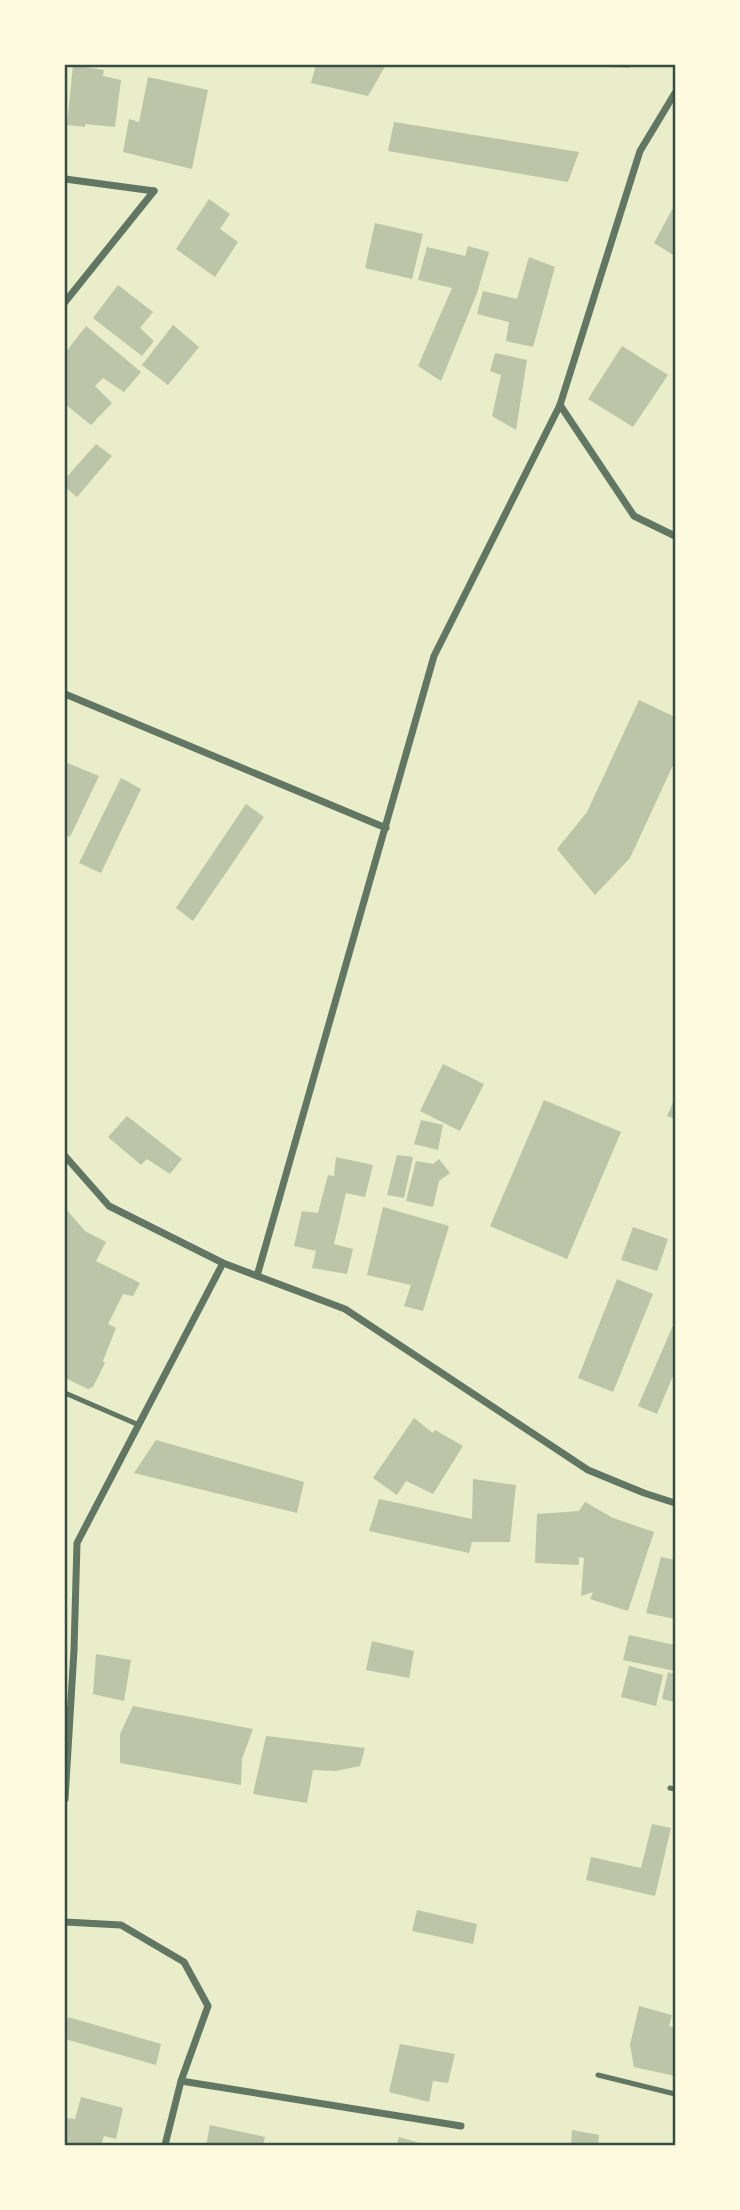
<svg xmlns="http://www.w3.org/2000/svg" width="740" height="2210" font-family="Signika,sans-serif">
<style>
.building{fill:#bcc5a7}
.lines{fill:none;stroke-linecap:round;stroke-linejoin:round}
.service{stroke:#617663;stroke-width:5}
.minor{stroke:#617663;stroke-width:7}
.neatline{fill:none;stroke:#344e41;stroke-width:2.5}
</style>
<rect width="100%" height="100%" fill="#e9edc9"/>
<g class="building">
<path d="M73,65L104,70L103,76L121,80L115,127L85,124V127L67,125Z"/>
<path d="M316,65H386L368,96L311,83Z"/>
<path d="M605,65H631L629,68L605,67Z"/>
<path d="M148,77L208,90L192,169L123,152L129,119L139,122Z"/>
<path d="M394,122L579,152L568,182L388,151Z"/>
<path d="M209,199L230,214L220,229L238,242L215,277L176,249Z"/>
<path d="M675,204V256L654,243Z"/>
<path d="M375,223L423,234L412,279L365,268Z"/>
<path d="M468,246L489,252L477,293L441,381L418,366L452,288L418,280L427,247L465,256Z"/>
<path d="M529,257L555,267L533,347L506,341L509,322L477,314L483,291L517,299Z"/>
<path d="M118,285L153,312L140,328L154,341L142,356L93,318Z"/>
<path d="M173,325L199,347L168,385L142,365Z"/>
<path d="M86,326L141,372L124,392L103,378L95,386L112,403L91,425L65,404V353Z"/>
<path d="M622,346L668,375L633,427L588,399Z"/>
<path d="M495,353L527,360L516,430L492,416L501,375L490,371Z"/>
<path d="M96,444L112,456L77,497L65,487V479Z"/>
<path d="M639,700L675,717V761L630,858L595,895L557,849L587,812Z"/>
<path d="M65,762L99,776L70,837L65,835Z"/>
<path d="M121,778L141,789L101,873L79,863Z"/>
<path d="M246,804L264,817L193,921L176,908Z"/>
<path d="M443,1064L484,1084L460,1131L420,1111Z"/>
<path d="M675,1098V1119L667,1116Z"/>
<path d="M544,1100L621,1132L567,1259L490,1226Z"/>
<path d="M127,1116L182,1159L170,1174L147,1159L141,1165L108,1137Z"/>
<path d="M421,1120L443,1125L438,1150L414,1144Z"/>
<path d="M397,1155L413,1157L404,1198L387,1195Z"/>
<path d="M336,1157L373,1165L365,1197L346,1193L334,1244L353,1249L347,1274L312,1268L316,1251L294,1246L302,1211L318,1213L328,1175L334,1176Z"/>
<path d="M439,1159L450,1173L439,1181L433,1207L406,1201L416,1161L433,1164Z"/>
<path d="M383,1207L449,1226L423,1311L404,1306L411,1285L367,1275Z"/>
<path d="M65,1208L85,1231L106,1242L96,1261L140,1283L133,1296L123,1294L108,1324L116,1328L103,1361L105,1363L93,1387L88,1389L65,1378Z"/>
<path d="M633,1227L668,1239L657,1271L621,1260Z"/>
<path d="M617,1279L653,1294L613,1392L578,1378Z"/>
<path d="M675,1321V1371L657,1414L638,1406Z"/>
<path d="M414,1418L433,1433L435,1430L463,1446L433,1494L406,1481L397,1495L373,1478Z"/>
<path d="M156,1440L304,1482L297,1513L134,1473Z"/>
<path d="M473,1479L516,1485L510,1542H472L469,1553L369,1531L379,1499L472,1519Z"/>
<path d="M585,1502L613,1518L654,1532L628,1611L590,1599L593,1592L581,1596L584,1558L579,1557V1565L535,1563L537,1514L579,1511Z"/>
<path d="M661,1557L675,1560V1619L646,1613Z"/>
<path d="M629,1635L675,1645V1671L623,1660Z"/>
<path d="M372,1641L414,1651L409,1678L366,1670Z"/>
<path d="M96,1654L131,1660L124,1701L93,1694Z"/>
<path d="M629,1666L663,1675L656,1706L621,1697Z"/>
<path d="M668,1672L675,1674V1702L662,1699Z"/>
<path d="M133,1706L253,1729L242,1759L241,1785L120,1763V1734Z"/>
<path d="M266,1736L365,1748L360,1766L336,1771L313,1770L307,1803L253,1794Z"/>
<path d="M652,1824L671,1828L655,1896L586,1880L591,1857L641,1868Z"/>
<path d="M417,1910L477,1924L473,1944L412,1931Z"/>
<path d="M639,2006L672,2015L669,2026L675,2028V2076L634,2067L630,2045Z"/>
<path d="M68,2017L161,2044L156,2065L65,2039V2028Z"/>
<path d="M400,2044L455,2054L448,2083L433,2081L429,2102L389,2092Z"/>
<path d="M81,2097L123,2108L116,2139L104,2136L101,2145H65V2118L75,2119Z"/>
<path d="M210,2125L265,2137L263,2145H206Z"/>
<path d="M572,2130L599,2135L598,2145H571Z"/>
<path d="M399,2137L420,2143L419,2145H397Z"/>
</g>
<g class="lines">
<g class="service">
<path d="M65,1393L139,1425"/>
<path d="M670,1788L675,1789"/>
<path d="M598,2075L675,2094"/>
</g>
<g class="minor">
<path d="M65,179L154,191"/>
<path d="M65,302L154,191"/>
<path d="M560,405L634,516L675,536"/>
<path d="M65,694L386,828"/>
<path d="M65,1156L109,1206L223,1263L345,1309L588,1470L644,1493L675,1503"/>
<path d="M257,1276L434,656L560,405L640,151L675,93"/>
<path d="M65,1799L74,1650L77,1543L223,1263"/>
<path d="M65,1922L121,1925L184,1962L208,2006L181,2081L165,2145"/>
<path d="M181,2081L461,2126"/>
</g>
</g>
<rect width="740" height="2210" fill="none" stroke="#fefae0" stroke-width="133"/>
<rect x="66" y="66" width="608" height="2078" class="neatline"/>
</svg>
